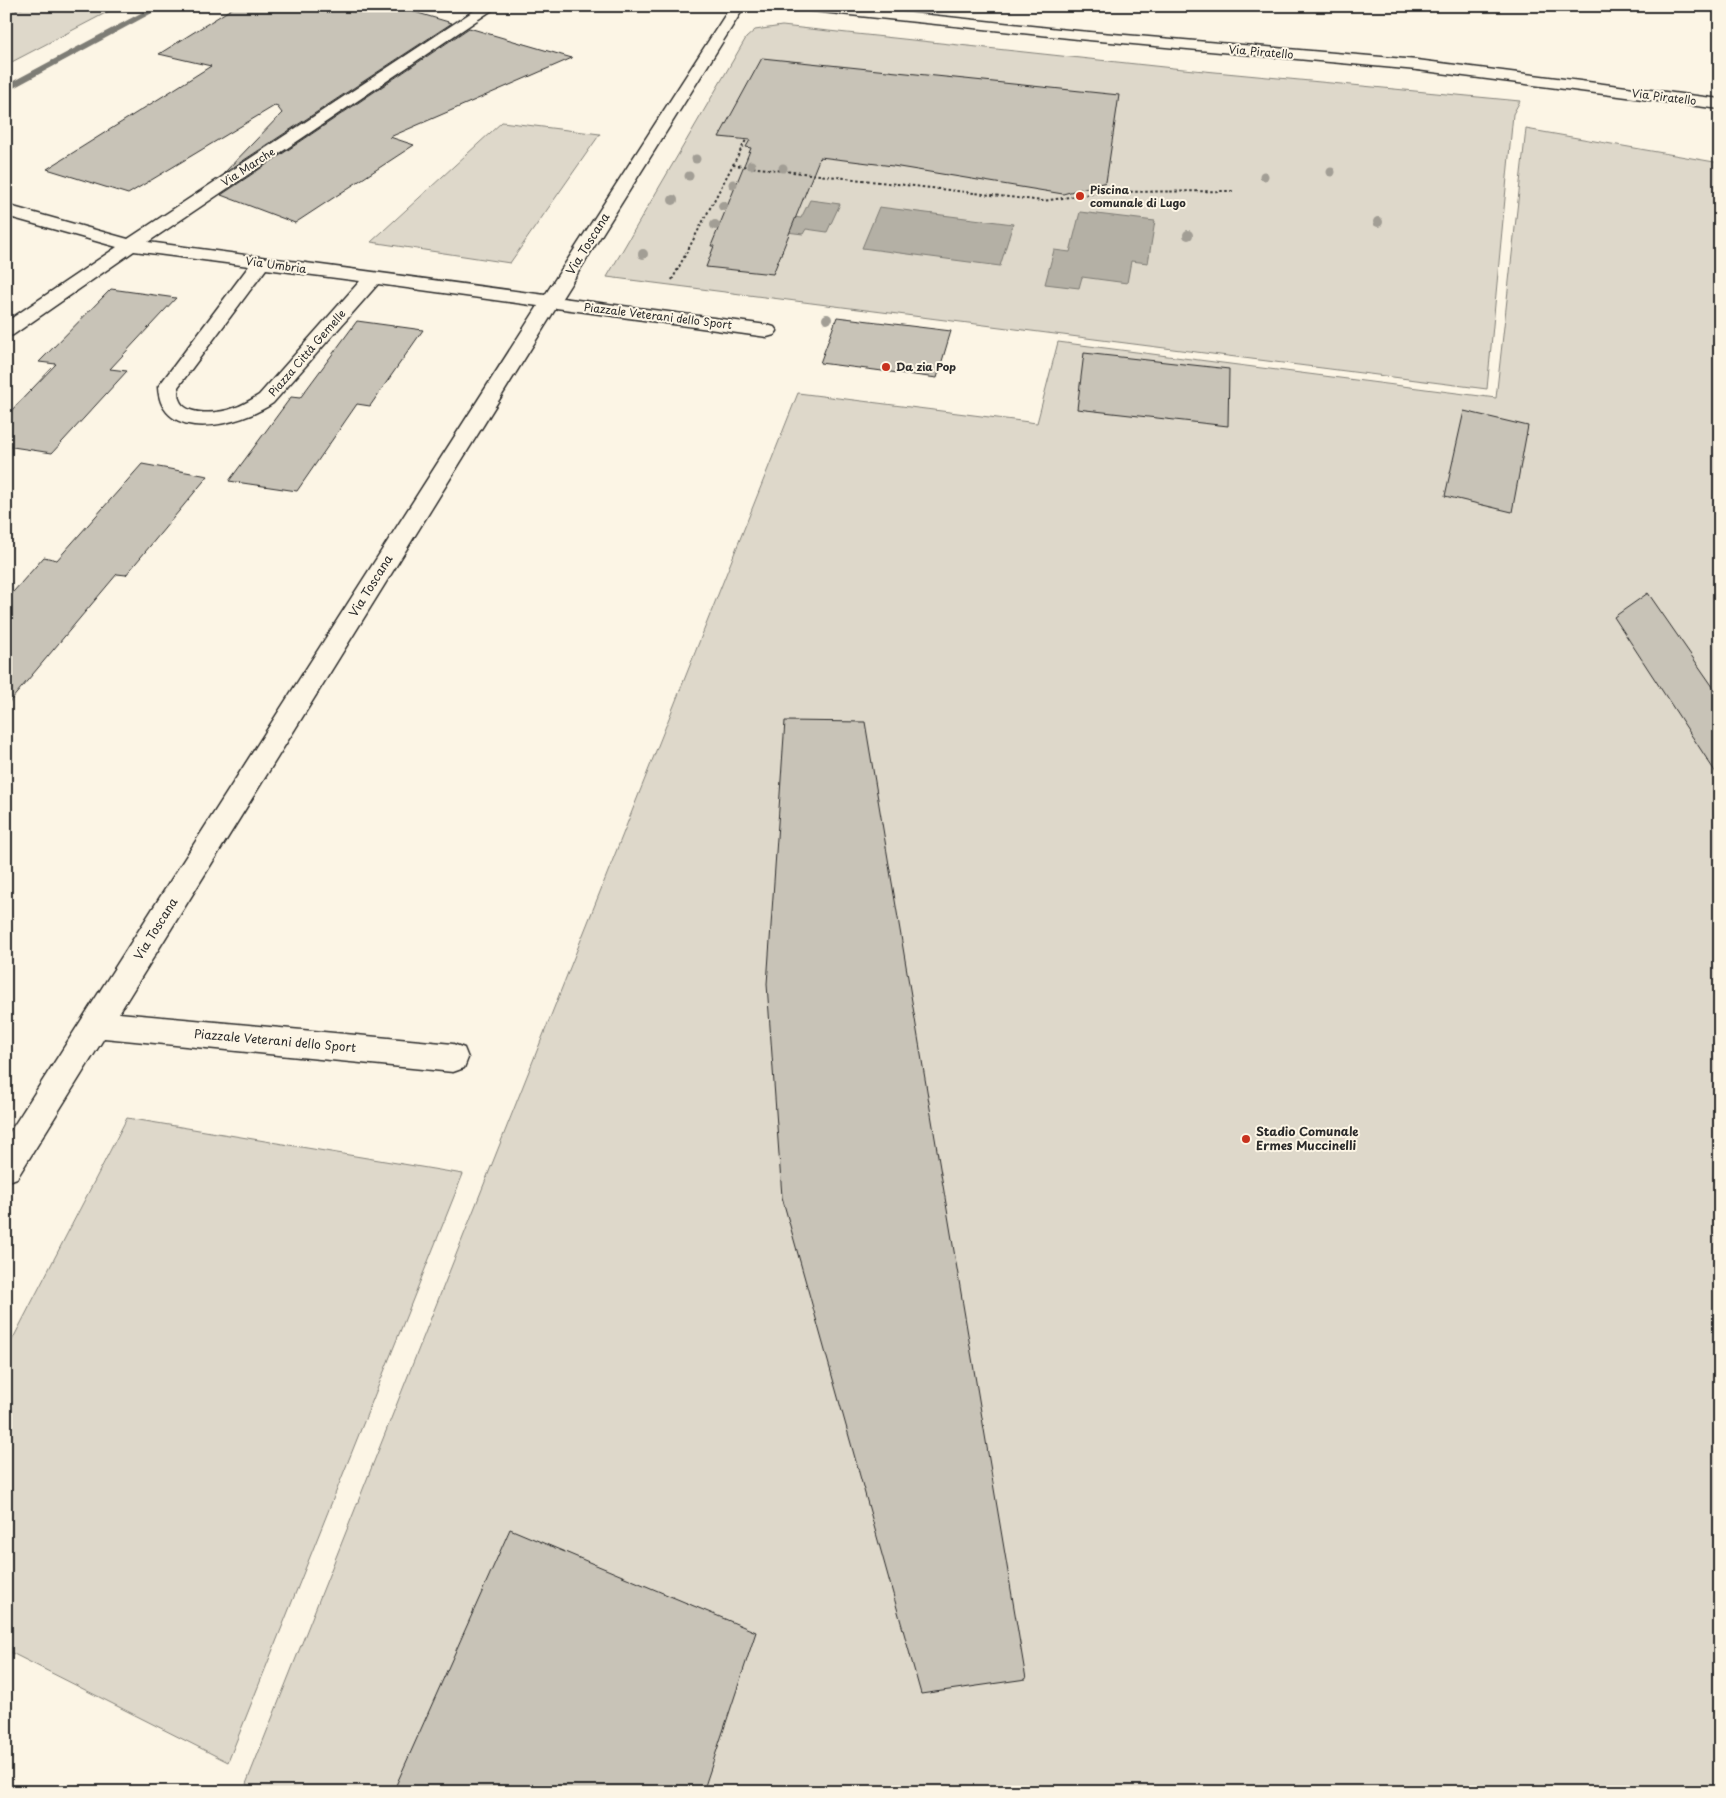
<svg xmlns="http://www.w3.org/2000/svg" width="1726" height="1798" font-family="'Playpen Sans',sans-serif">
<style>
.green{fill:#ded8ca;stroke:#84827a}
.water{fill:#b4b0a5;stroke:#7d7b74}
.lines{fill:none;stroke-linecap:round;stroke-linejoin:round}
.stream{fill:#7d7b74;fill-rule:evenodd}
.building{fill:#c8c3b7;stroke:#2b2b2b}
.minor-casing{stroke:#2b2b2b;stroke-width:3}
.major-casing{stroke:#2b2b2b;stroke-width:3}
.path{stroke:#2b2b2b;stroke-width:2;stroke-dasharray:2.5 2.5;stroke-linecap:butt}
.minor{fill:#fcf5e5;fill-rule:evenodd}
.major{fill:#fcf5e5;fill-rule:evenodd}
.tree{fill:#a29e95}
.poi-dot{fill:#c8321e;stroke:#fcf5e5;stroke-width:2}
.labels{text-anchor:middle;stroke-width:4;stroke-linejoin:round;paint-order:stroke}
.far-street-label{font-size:11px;fill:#2b2b2b;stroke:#fcf5e5}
.far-poi-label{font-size:11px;font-weight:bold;fill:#2b2b2b;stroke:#fcf5e5;text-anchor:start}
.street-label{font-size:12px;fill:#2b2b2b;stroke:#fcf5e5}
.poi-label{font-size:12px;font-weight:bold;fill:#2b2b2b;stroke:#fcf5e5;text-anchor:start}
</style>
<rect width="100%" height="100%" fill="#fcf5e5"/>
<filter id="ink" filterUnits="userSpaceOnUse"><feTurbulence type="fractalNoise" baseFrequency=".02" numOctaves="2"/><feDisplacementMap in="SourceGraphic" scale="10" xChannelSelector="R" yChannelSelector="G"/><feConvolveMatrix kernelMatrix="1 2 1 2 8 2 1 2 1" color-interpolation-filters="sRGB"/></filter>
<g filter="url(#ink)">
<g class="green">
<path d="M6,6H119L6,65Z"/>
<path d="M782,26L1173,68L1520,101L1513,114L1487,389L607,277L746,38L755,30Z"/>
<path d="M502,122L600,134L510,263L371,242Z"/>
<path d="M1526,129L1720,163V1792H262L246,1784L798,393L1037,423L1058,342L1496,398Z"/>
<path d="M127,1118L463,1174L228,1762L6,1650V1352Z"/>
</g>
<g class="water">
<path d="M810,200L840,204L827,232L806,229L803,234L778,231L785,216L801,218Z"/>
<path d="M879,207L1013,224L1000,266L862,248Z"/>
<path d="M1080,212L1155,221L1148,263L1131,261L1127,283L1082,277L1079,288L1045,284L1054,250L1070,252Z"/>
</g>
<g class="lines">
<path class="stream" d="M154,6H165L6,92V85Z"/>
</g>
<g class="building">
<path d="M236,6H394L452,23L223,174L282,113L276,105L128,194L47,169L211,66L159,54Z"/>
<path d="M469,28L572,58L390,137L414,145L295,223L221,195Z"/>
<path d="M762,58L1119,95L1106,182L1063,194L893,166L820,157L773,274L706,267L714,246H711L751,148L746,147L750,140L719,137Z"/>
<path d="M111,289L176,298L110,369L127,371L52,453L6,446V416L56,364L39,362Z"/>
<path d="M837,317L951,331L937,378L820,363Z"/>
<path d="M357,321L423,330L370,406L357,404L297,491L229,481L291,397L300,398Z"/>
<path d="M1084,353L1229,369L1228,426L1077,409Z"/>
<path d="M1464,411L1528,426L1512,512L1445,496Z"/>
<path d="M142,464L208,476L126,575L117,574L6,706V600L44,557L57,560Z"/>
<path d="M1648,593L1720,697V779L1614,617Z"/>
<path d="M785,721L865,722L1026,1679L921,1694L782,1197L767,984Z"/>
<path d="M510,1529L756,1632L703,1792H393Z"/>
</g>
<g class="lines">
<g class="minor-casing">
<path id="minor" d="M481,6H498L148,242L545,295L731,6H745L562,298L767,325L774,327L777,331L774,335L767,337L556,308L119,1013L453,1044L464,1048L468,1058L464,1068L453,1072L104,1038L17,1178L6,1182V1138L538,306L378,284L273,403C242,425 161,446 158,387L249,266L134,251L13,335L6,337V322L117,247L6,216V205L128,239ZM266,269L360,281L259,395C251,400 243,405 234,408C221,413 185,418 179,399C178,396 178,391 178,387Z"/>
</g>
<g class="major-casing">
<path id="major" d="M795,6H846L1078,31L1417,60L1720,99V109L1417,70L1078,39L802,10Z"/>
</g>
<g class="path">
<path d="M6,13L26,6"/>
<path d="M733,165L1043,201L1103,192L1233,191"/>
<path d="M672,280L746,140"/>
</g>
<use href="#minor" class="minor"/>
<use href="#major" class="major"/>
</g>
<g class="tree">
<circle cx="696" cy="159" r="4.5"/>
<circle cx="751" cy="165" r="4.5"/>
<circle cx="783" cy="168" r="4.5"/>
<circle cx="1331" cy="172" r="4.5"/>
<circle cx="689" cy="176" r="4.5"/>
<circle cx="1264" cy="176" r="4.5"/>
<circle cx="733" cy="184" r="4.5"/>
<circle cx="673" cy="200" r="5"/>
<circle cx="723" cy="206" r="5"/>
<circle cx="1378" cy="222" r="5"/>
<circle cx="715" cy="225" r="5"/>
<circle cx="1188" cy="235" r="5"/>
<circle cx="643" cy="254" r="5"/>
<circle cx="827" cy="319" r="5"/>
</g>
</g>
<g class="poi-dot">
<circle cx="1080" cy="196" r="5"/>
<circle cx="886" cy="367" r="5"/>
<circle cx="1246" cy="1139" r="5"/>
</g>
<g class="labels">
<g class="far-street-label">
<text transform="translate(1261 52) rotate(5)" y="4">Via Piratello</text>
<text transform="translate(1664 97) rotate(7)" y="4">Via Piratello</text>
<text transform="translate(248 167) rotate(-33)" y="4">Via Marche</text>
<text transform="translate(276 265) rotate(8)" y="4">Via Umbria</text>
<text transform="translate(658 316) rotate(7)" y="4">Piazzale Veterani dello Sport</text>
<text transform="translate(307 353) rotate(-49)" y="4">Piazza Città Gemelle</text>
</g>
<g class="far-poi-label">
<text x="1090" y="194">Piscina<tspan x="1090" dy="13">comunale di Lugo</tspan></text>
<text x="896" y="371">Da zia Pop</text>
</g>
<g class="street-label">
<text transform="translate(588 244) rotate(-58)" y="4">Via Toscana</text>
<text transform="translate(371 586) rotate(-58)" y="4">Via Toscana</text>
<text transform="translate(156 929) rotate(-58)" y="4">Via Toscana</text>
<text transform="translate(275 1041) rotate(5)" y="4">Piazzale Veterani dello Sport</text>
</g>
<g class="poi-label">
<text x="1256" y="1136">Stadio Comunale<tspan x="1256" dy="14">Ermes Muccinelli</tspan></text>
</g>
</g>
<rect width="1726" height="1798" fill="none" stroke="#fcf5e5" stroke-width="25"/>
<rect x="12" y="12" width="1701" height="1773" fill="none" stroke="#2b2b2b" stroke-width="2" filter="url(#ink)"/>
</svg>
